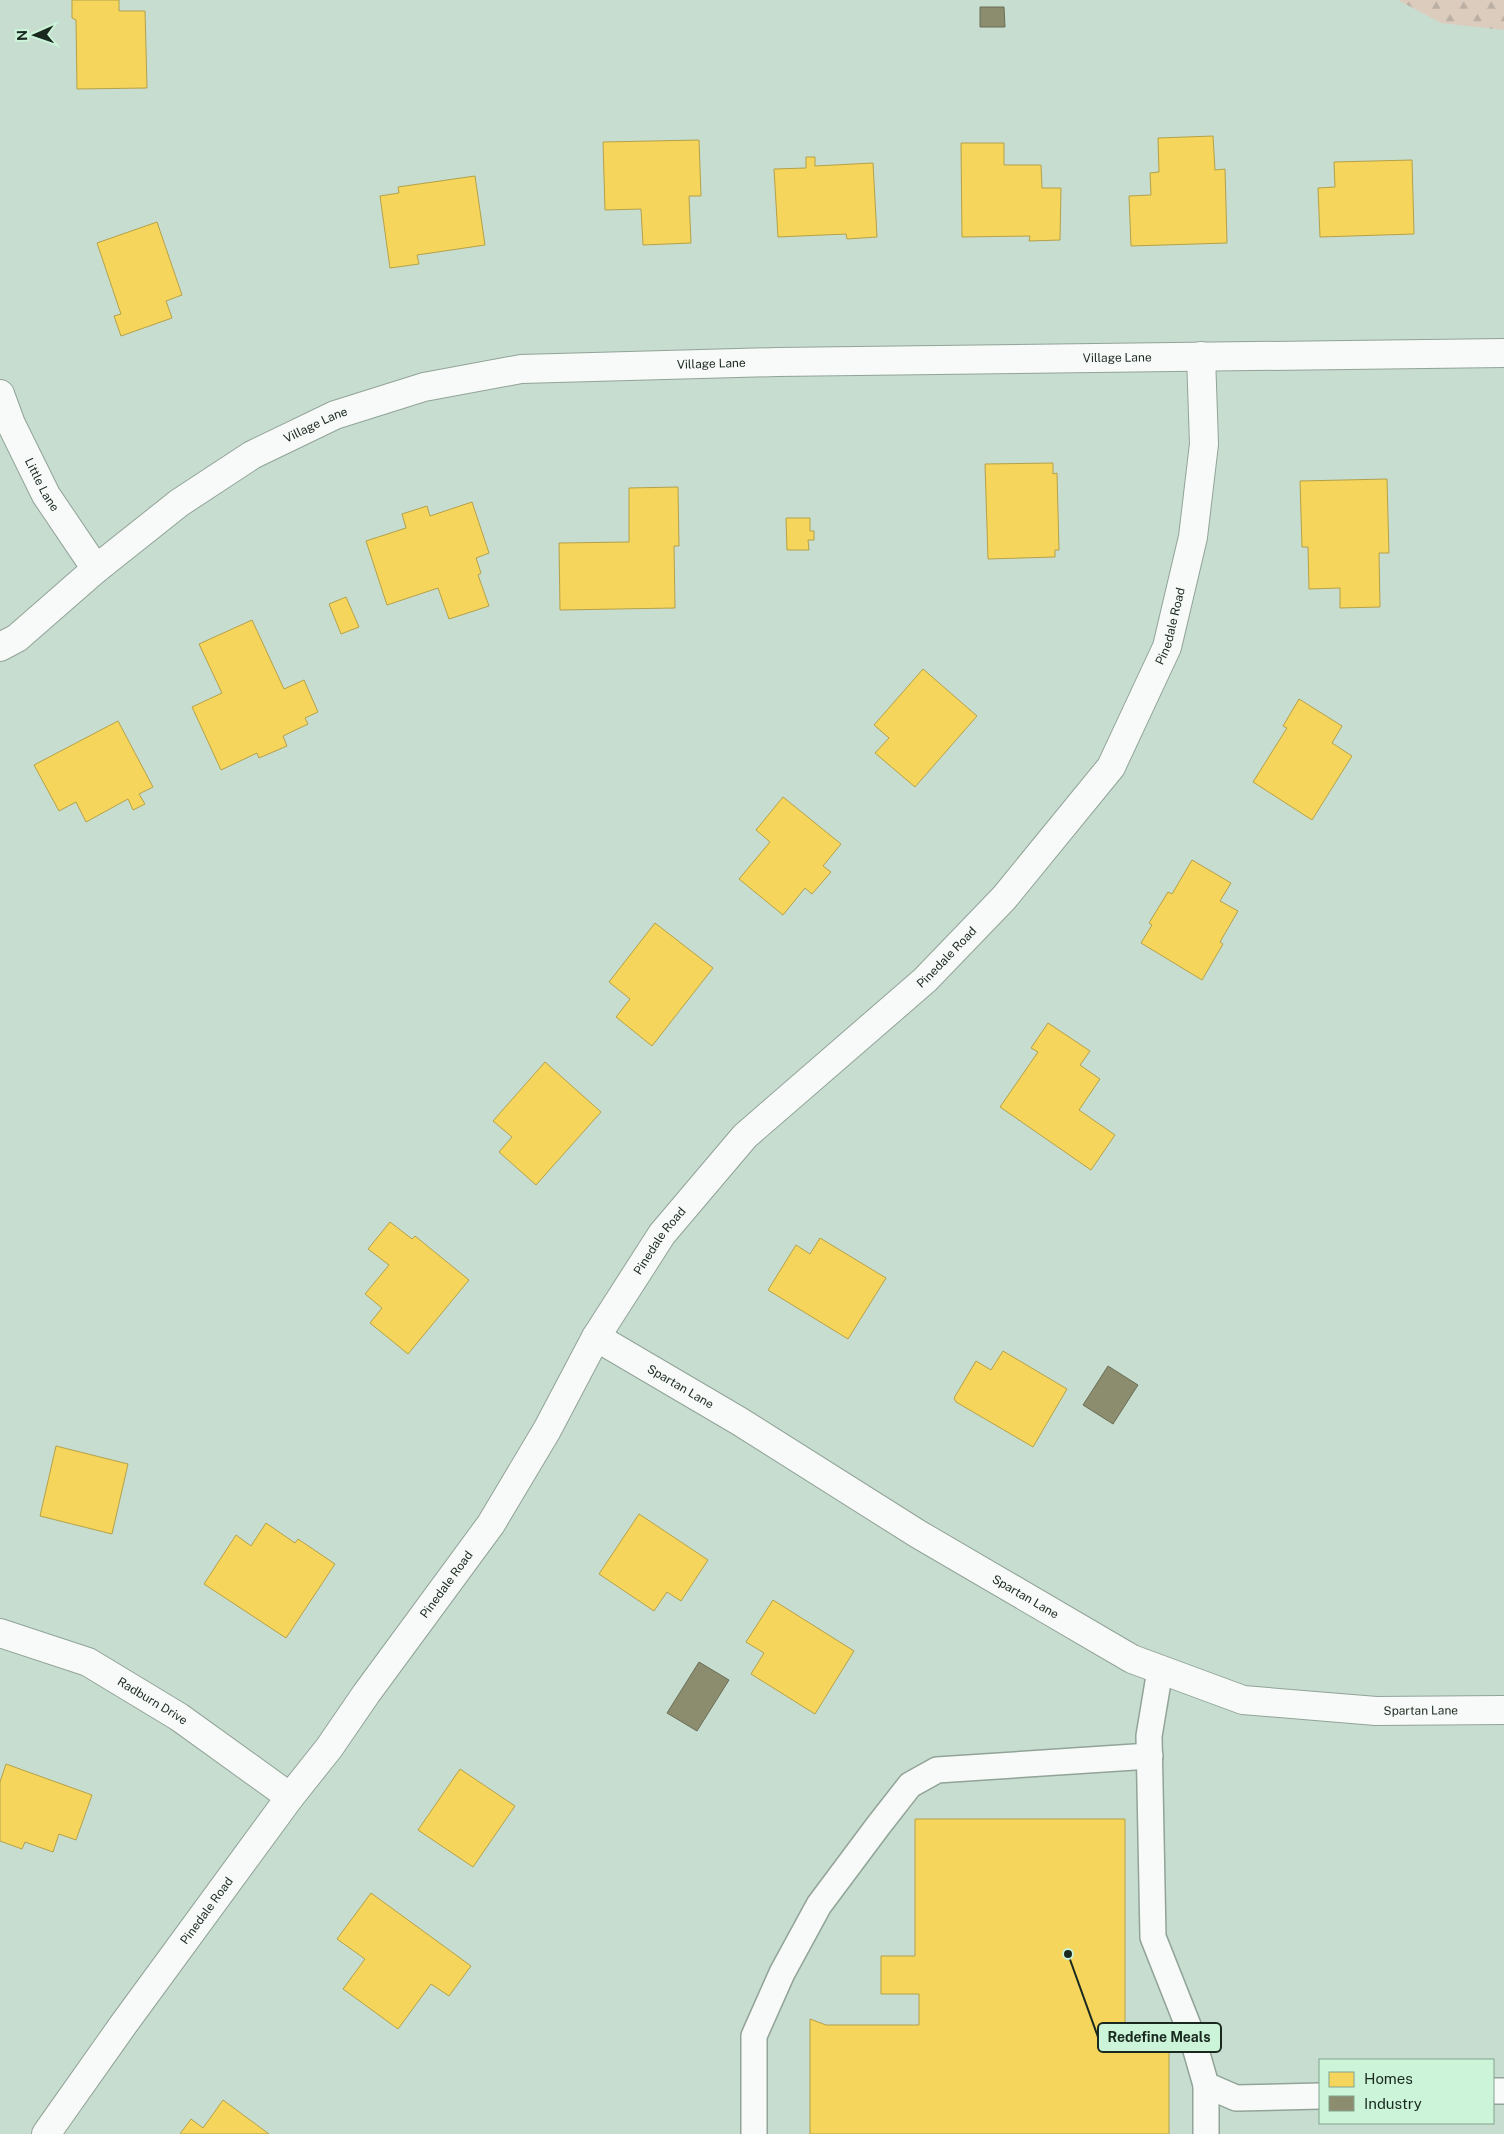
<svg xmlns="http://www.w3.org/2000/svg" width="1504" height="2134" font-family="'Public Sans',sans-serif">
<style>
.forest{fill:url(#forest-firs)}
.homes{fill:#f6d55c;stroke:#b4a14a}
.industry{fill:#8c8c6e;stroke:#6a6e56}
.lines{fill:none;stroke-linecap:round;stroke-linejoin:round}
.service-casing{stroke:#92a398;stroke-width:28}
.minor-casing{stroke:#92a398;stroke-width:30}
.service{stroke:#f7faf8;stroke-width:25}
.minor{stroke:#f7faf8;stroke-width:28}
.labels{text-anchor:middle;stroke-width:5;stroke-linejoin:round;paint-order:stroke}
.street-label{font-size:12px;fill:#1a291f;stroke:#cbf4d9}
.leader{fill:none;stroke:#1a291f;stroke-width:2}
.callout-dot{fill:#1a291f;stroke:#cbf4d9;stroke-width:2}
.callout{fill:#cbf4d9;stroke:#1a291f;stroke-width:2}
.callout-label{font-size:14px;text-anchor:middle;font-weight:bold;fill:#1a291f}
</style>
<defs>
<pattern id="forest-firs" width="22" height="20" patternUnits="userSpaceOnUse" patternTransform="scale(1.25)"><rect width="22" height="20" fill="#dbccbe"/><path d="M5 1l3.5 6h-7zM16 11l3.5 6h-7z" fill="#bbafa3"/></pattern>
</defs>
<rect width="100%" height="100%" fill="#c7ddcf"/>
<path class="forest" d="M1398,0H1504V30L1441,23Z"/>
<g class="homes">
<path d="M72,0H119V11H145L147,88L77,89L76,20L72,18Z"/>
<path d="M1213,136L1215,170L1225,169L1227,243L1131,246L1129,196L1151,195L1150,173L1159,172L1158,138Z"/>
<path d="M699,140L701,196H689L691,243L643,245L641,209L605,210L603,142Z"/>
<path d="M961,143H1004V165H1041L1042,188H1061L1060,240L1029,241L1030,236L962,237Z"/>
<path d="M806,157H815V166L873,163L877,237L847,239L846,234L778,237L774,169L806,168Z"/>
<path d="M1412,160L1414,234L1320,237L1318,188L1335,187L1334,162Z"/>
<path d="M475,176L485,245L417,255L419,264L390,268L380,196L399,193L398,187Z"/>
<path d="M157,222L182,295L166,301L172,318L121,336L114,316L121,314L97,243Z"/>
<path d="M1053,463V474L1057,473L1059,550H1055V557L988,559L985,464Z"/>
<path d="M1387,479L1389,553H1379L1380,607L1340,608V588L1309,589L1308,547H1302L1300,481Z"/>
<path d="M678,487L679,546H674L675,608L560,610L559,543L629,542V488Z"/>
<path d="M472,502L489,553L476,558L481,573L478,575L489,606L449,619L438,588L387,605L366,541L406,528L402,514L427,506L430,516Z"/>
<path d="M786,518H810V531H814V540H808L809,550H787Z"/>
<path d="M346,597L359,627L341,634L329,604Z"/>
<path d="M252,620L284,689L304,680L318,712L305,718L308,724L283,736L287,746L259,758L257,753L221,770L192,707L222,693L199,644Z"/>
<path d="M923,669L977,716L915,787L875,753L889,738L874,725Z"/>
<path d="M1299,699L1342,726L1332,743L1352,756L1312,820L1253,782L1287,728L1283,726Z"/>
<path d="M118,721L153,787L139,794L145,804L133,810L128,799L86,822L76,802L59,811L34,765Z"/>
<path d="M783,797L841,844L823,866L831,872L812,894L805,888L783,915L739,879L770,842L756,830Z"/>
<path d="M1192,860L1231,883L1220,901L1238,911L1220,942L1223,944L1202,980L1141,943L1152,925L1149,923L1168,892L1172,894Z"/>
<path d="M655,923L713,968L652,1046L616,1017L630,999L609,982Z"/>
<path d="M1048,1023L1090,1051L1080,1065L1100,1079L1079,1110L1115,1135L1091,1170L1000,1107L1038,1052L1031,1048Z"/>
<path d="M545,1062L601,1112L536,1185L499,1152L512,1137L493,1121Z"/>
<path d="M390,1222L412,1239L415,1236L469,1280L408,1354L370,1323L382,1308L365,1294L389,1265L368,1249Z"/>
<path d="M820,1238L886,1278L848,1339L768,1290L796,1245L810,1254Z"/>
<path d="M1003,1351L1067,1389L1033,1447L956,1402L954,1398L976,1361L991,1370Z"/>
<path d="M56,1446L128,1464L112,1534L40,1516Z"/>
<path d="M639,1514L708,1560L681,1601L667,1592L654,1611L599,1574Z"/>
<path d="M266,1523L295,1543L298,1539L335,1564L286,1638L204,1584L236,1535L251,1546Z"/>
<path d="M773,1600L854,1651L815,1714L751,1674L764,1653L746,1642Z"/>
<path d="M6,1764L92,1795L76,1840L59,1834L53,1852L25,1842L22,1849L0,1841V1782Z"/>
<path d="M460,1769L515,1806L473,1867L418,1830Z"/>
<path d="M915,1819H1125V2043H1169V2134H810V2019L826,2025H919V1994H881V1956H915Z"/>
<path d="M371,1893L471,1966L449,1996L431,1984L398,2029L343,1989L365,1959L337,1939Z"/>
<path d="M223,2100L269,2134H180L191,2119L203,2128Z"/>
</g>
<g class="industry">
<path d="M980,7H1004L1005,27H980Z"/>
<path d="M1108,1366L1138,1385L1113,1424L1083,1405Z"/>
<path d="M699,1662L729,1680L697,1731L667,1713Z"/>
</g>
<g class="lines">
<g class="service-casing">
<g id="service">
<path d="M1160,1670L1149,1736L1153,1937L1191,2033L1206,2085L1236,2098L1320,2096"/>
<path d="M1493,2091H1504"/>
<path d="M754,2134V2036L782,1973L819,1905L878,1826L910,1785L937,1770L1150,1756"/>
<path d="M1206,2134V2085"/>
</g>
</g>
<g class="minor-casing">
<g id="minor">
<path id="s1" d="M0,394L11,424L46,495L96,569"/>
<path id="s2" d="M0,647L17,638L96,569L179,503L252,455L335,415L424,387L521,369L777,362L1504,353"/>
<path id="s3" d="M596,1337L739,1421L918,1534L1132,1659L1243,1700L1376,1711L1504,1710"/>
<path id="s4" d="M0,1633L88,1662L179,1717L290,1797"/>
<path id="s5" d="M46,2134L123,2025L290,1797L329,1748L366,1694L491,1524L547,1430L596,1337L662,1234L745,1136L925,980L1004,898L1111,767L1167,647L1193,537L1204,444L1201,356"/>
</g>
</g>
<use href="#service" class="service"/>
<use href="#minor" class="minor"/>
</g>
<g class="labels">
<g class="street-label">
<text dy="4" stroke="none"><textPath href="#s2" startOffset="1198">Village Lane</textPath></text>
<text dy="4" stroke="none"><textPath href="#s2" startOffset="792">Village Lane</textPath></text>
<text dy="4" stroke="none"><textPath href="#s2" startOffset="388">Village Lane</textPath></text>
<text dy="4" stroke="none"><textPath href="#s1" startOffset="100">Little Lane</textPath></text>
<text dy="4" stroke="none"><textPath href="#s5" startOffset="1895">Pinedale Road</textPath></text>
<text dy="4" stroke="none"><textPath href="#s5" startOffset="1490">Pinedale Road</textPath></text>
<text dy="4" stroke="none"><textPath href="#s5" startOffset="1085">Pinedale Road</textPath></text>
<text dy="4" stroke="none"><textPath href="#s3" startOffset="98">Spartan Lane</textPath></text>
<text dy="4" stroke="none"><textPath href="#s5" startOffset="680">Pinedale Road</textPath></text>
<text dy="4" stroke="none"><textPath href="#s3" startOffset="502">Spartan Lane</textPath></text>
<text dy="4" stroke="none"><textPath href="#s4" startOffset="168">Radburn Drive</textPath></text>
<text dy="4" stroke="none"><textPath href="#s3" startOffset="922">Spartan Lane</textPath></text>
<text dy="4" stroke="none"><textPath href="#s5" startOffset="275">Pinedale Road</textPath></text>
</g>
</g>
<path class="leader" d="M1068 1954L1098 2037"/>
<circle class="callout-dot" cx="1068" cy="1954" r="5"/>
<rect class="callout" x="1098" y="2023" width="123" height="29" rx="5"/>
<g class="callout-label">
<text x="1159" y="2042">Redefine Meals</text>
</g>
<rect x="1319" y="2059" width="175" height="65" fill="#cbf4d9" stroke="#84a38f"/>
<rect x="1329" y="2072" width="25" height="15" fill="#f6d55c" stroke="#84a38f"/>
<text x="1364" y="2084" font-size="15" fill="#1a291f">Homes</text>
<rect x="1329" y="2096" width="25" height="15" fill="#8c8c6e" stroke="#84a38f"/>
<text x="1364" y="2109" font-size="15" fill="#1a291f">Industry</text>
<g transform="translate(35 35) rotate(268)" stroke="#cbf4d9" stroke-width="4" paint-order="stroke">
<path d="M0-4L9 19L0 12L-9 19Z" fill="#1a291f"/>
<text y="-8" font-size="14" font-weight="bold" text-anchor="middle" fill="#1a291f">N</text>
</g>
</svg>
